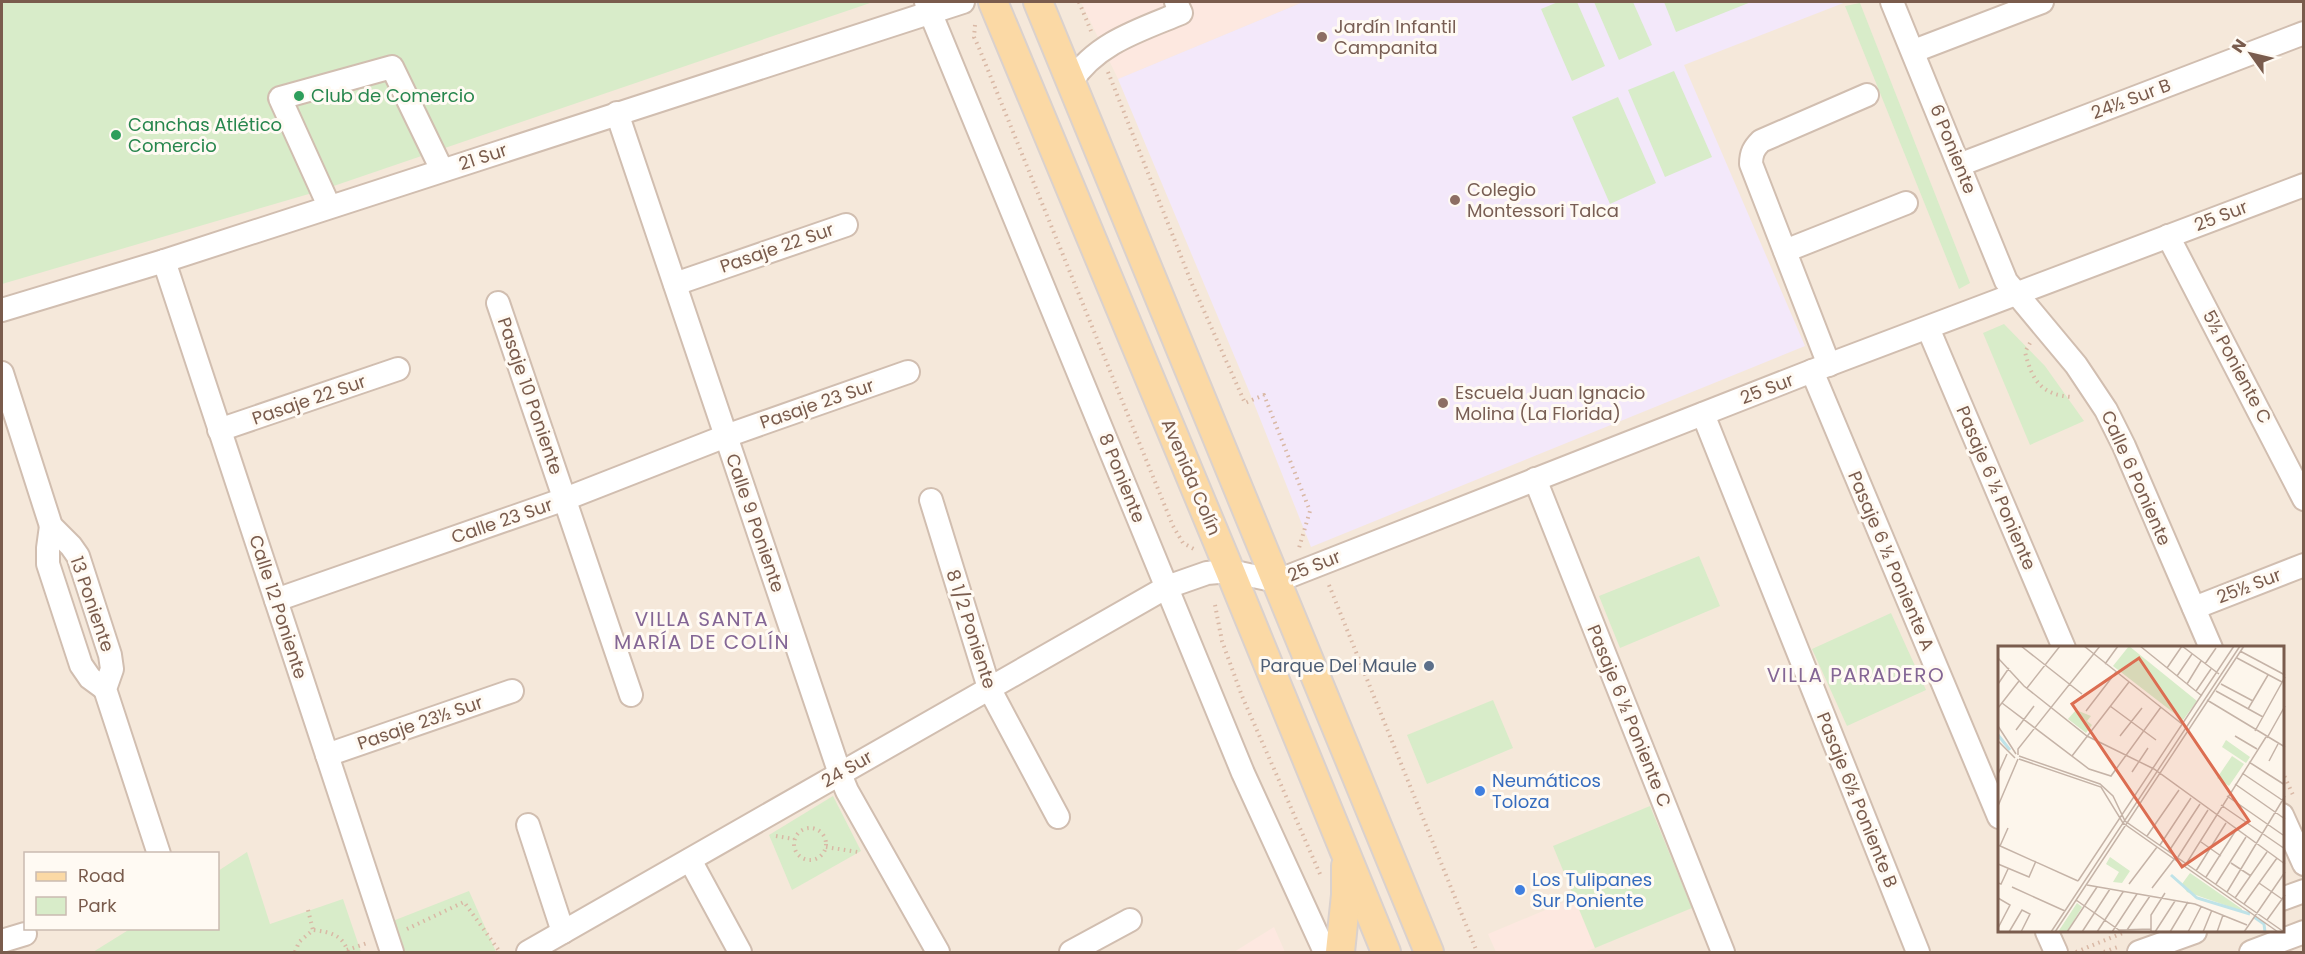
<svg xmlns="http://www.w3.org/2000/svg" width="2305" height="954" font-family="Poppins,sans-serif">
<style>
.residential{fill:#f5e8da;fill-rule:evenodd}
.commercial{fill:#fde8e0}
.education{fill:#f3e8fa}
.green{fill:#d8ecc9}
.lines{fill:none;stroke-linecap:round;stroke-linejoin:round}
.minor-casing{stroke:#d1beb0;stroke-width:26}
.major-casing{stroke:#dad1cd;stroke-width:32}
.path{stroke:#d9b8a5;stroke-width:4;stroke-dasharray:1.5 4.5;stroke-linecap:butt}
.minor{stroke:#fff;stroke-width:22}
.major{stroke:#fbd9a5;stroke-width:28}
.education-dot{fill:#8d6e63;stroke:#fffaf3;stroke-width:2}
.leisure-dot{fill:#2e9e5b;stroke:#fffaf3;stroke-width:2}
.service-dot{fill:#5c6f8a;stroke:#fffaf3;stroke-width:2}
.shop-dot{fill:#3f7fe0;stroke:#fffaf3;stroke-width:2}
.labels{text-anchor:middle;stroke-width:6;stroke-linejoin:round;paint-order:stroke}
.education-label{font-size:18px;fill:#785e54;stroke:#fffaf3;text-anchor:start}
.leisure-label{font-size:18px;fill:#27864d;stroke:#fffaf3;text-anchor:start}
.street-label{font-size:18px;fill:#7a5c4d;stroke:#fffaf3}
.service-label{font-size:18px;fill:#4e5e75;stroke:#fffaf3;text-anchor:end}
.shop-label{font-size:18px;fill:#366cbe;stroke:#fffaf3;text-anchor:start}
.neighbourhood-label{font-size:20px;letter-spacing:1.5px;fill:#846695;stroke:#fffaf3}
.inset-river{fill:none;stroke:#bfe3e8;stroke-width:3}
.inset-road{fill:none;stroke:#c5b3a7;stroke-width:1.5}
.view{fill:#dc6d51;fill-opacity:0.15;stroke:#dc6d51;stroke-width:3}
.inset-edge{fill:none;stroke:#7a5c4d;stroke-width:3}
</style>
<rect width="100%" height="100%" fill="#fdf6ec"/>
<path class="residential" d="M2,2H2303V952H2ZM1999,648H2282V932H1999ZM26,854H218V928H26Z"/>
<g class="commercial">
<path d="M1081,2H1303L1118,79Z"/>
<path d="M1574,898L1595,948L1584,952H1496L1488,934Z"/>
<path d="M1274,927L1285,952H1234Z"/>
</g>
<path class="education" d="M1303,2H1846L1684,65L1805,346L1311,547L1249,391L1118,79Z"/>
<g class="green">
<path d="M2,2H873L319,191L2,284Z"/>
<path d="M1558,2H1577L1605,66L1572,81L1541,9Z"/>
<path d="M1594,2H1633L1652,45L1619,60Z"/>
<path d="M1664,2H1751L1676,32Z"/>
<path d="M1860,3L1970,283L1959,289L1845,6Z"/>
<path d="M1674,71L1712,157L1665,177L1628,90Z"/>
<path d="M1618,97L1656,183L1610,204L1572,117Z"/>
<path d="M2004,324L2045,366L2084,421L2030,445L1983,333Z"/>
<path d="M1699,556L1720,606L1620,648L1599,596Z"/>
<path d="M1891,613L1926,690L1847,726L1812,649Z"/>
<path d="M1493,700L1513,748L1427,784L1407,735Z"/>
<path d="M833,796L861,851L792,890L769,835Z"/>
<path d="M1650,806L1692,908L1595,948L1553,846Z"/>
<path d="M247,852L270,924L343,899L361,952H93L130,929L218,928V871Z"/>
<path d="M469,891L496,952H383L375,928Z"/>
</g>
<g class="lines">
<g class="minor-casing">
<g id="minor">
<path d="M926,2L1243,773L1325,952"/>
<path d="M1892,2L2006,281L2076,365L2106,410L2124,446L2211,648"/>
<path d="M1914,51L2042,2"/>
<path d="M1071,82C1096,43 1140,30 1181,13L1176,2"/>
<path d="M617,113L840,774L847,791L938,952"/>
<path d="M1959,165L2304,33"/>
<path d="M329,206L280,98L392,67L442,170"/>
<path d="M2168,236L2304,499"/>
<path d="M1785,251L1906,203"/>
<path d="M164,261L392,952"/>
<path d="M675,284L846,225"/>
<path d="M498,303L631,695"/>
<path d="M2,310L164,261L963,2"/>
<path d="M1928,328L2064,648"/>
<path d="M1829,365L1751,164C1751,153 1754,148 1761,141L1867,95"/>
<path d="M1812,371L1999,817"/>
<path d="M2,373L51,526L71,546L78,556L110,655L112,669L105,689L159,854"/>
<path d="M1703,414L1918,952"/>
<path d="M219,430L398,369"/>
<path d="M1535,479L1723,952"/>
<path d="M931,500L989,688L1058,817"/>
<path d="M51,526L48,548V564L81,665L90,678L105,689"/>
<path d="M276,600L565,499L726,436L908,372"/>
<path d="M2194,608L2304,565"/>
<path d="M327,755L512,691"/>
<path d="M2282,815L2304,864"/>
<path d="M528,825L563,932"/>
<path d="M690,860L740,952"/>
<path d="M2282,899L2304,891"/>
<path d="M2047,932L2056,952"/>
<path d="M2,941L25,934"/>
<path d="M528,952L1167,587L1207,573L1230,571L1277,581L1812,371L2304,185"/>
<path d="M1071,952L1130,920"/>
<path d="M2139,952L2195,932"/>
<path d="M2251,952L2304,932"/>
</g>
</g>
<g class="major-casing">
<g id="major">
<path d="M993,2L1230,571L1386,952"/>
<path d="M1038,2L1429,952"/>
<path d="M1340,952L1346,895V866"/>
</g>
</g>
<g class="path">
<path d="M1079,2L1091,31"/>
<path d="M975,25L974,37L979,48L1173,526L1183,543L1194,549"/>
<path d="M1108,72L1192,284L1245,403L1264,395L1310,511L1299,548"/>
<path d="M2030,343L2025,352C2032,380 2041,395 2072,397"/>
<path d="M1329,585L1477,952"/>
<path d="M1215,605L1222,641L1242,696L1320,874"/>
<path d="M2282,771L2293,795"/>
<circle cx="810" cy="844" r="16"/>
<path d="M776,836L794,839"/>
<path d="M826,847L858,852"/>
<path d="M308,910L313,930"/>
<path d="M407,929L464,902L500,952"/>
<path d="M347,950L367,943"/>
<path d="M295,952L299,942L313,930C330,932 343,935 348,952"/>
<path d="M2076,952L2125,932"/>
<path d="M2104,952L2118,947"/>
</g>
<use href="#minor" class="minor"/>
<use href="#major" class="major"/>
</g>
<g class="education-dot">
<circle cx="1322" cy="37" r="6"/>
<circle cx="1455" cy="200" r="6"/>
<circle cx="1443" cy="403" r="6"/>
</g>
<g class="leisure-dot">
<circle cx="299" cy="96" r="6"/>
<circle cx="116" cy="135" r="6"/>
</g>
<circle class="service-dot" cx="1429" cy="666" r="6"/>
<g class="shop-dot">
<circle cx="1480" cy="791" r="6"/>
<circle cx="1520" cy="890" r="6"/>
</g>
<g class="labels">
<g class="education-label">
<text x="1334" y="33">Jardín Infantil<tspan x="1334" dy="21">Campanita</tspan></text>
<text x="1467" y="196">Colegio<tspan x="1467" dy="21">Montessori Talca</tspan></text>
<text x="1455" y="399">Escuela Juan Ignacio<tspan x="1455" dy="21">Molina (La Florida)</tspan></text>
</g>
<g class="leisure-label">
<text x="311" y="102">Club de Comercio</text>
<text x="128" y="131">Canchas Atlético<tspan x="128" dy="21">Comercio</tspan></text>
</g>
<g class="street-label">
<text transform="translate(2131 99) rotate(-21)" y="6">24½ Sur B</text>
<text transform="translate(1953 149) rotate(68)" y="6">6 Poniente</text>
<text transform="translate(483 157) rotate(-18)" y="6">21 Sur</text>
<text transform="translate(2221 216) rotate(-21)" y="6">25 Sur</text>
<text transform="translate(777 248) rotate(-19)" y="6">Pasaje 22 Sur</text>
<text transform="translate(2237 367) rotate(62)" y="6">5½ Poniente C</text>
<text transform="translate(1767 389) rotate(-21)" y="6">25 Sur</text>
<text transform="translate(530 396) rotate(71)" y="6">Pasaje 10 Poniente</text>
<text transform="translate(309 400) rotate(-19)" y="6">Pasaje 22 Sur</text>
<text transform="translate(817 404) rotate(-19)" y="6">Pasaje 23 Sur</text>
<text transform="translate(1191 477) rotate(67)" y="6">Avenida Colín</text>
<text transform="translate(1122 478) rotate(68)" y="6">8 Poniente</text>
<text transform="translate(2136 478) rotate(66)" y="6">Calle 6 Poniente</text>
<text transform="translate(1996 488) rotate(67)" y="6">Pasaje 6 ½ Poniente</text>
<text transform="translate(502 521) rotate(-19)" y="6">Calle 23 Sur</text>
<text transform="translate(755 523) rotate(71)" y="6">Calle 9 Poniente</text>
<text transform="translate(1891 561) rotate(67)" y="6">Pasaje 6 ½ Poniente A</text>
<text transform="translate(1314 566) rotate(-22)" y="6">25 Sur</text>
<text transform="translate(2249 586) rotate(-21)" y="6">25½ Sur</text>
<text transform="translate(92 604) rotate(71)" y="6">13 Poniente</text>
<text transform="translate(278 607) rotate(72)" y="6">Calle 12 Poniente</text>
<text transform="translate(971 629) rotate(72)" y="6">8 1/2 Poniente</text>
<text transform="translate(1629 716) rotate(68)" y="6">Pasaje 6 ½ Poniente C</text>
<text transform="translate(420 723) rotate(-19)" y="6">Pasaje 23½ Sur</text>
<text transform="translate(847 769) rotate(-30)" y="6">24 Sur</text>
<text transform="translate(1857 800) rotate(68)" y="6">Pasaje 6½ Poniente B</text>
</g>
<g class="service-label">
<text x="1417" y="672">Parque Del Maule</text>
</g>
<g class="shop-label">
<text x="1492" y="787">Neumáticos<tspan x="1492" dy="21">Toloza</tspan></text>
<text x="1532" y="886">Los Tulipanes<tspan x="1532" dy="21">Sur Poniente</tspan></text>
</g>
<g class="neighbourhood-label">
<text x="702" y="626">VILLA SANTA<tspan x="702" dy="23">MARÍA DE COLÍN</tspan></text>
<text x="1856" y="682">VILLA PARADERO</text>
</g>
</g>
<g transform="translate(1998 646)">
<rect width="286" height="286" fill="#fdf6ec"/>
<path d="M131,0L199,55L185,74L115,20ZM78,64L93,70L89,75L94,79L88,87L70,73ZM228,94L252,111L248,117L224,101ZM234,110L246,118L231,140L219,132ZM112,211L132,225L124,237L115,236L121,226L108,218ZM192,227L244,263V265L189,246L184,238ZM79,257L84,261L69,286H60Z" fill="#d8ecc9"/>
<path class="inset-river" d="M0,89L12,104M173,229L199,252L252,268M256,271L266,278L267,286"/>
<path class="inset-road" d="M23,0L84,48M86,0L184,78M142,0L204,50M184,0L221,28M242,5L287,29M0,12L26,40L89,90L156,123L287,218M239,12L284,36M107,18L120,0M207,18L218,2M169,22L184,0M179,30L194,8M0,38L11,22M189,38L203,15M223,38L255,55M29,42L62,0M198,45L213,23M218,45L265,71M209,54L287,101M4,57L91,123L113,130L163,61M112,60L158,94M0,62L21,35M250,63L270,29M88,65L118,26M0,80L18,108M18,84L36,60M257,85L287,31M122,90L144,62M237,90L259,103M269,92L287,60M0,95L17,112M20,109V103L102,0M21,110L102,138L115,150L127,175L286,286M74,110L131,36M21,113L103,141L125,177L280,286M271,115L280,98M251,116L287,139M134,126L150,102M244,127L287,156M0,128L9,108M237,138L287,173M229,150L285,189M223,159L287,203M0,160L20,113M149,190L181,144M203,196L223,210M0,199L80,235M162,199L193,152M2,200L10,182M171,205L202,158M180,211L210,164M233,217L253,230M0,218L31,231L38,215M188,218L268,91M198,225L228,177M208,231L238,184M80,235L236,0M0,237L3,238L10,223M261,237L284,253M131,238L159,201M218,238L248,191M89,239L197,258L249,279M14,241L67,265M154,242L177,212M229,246L287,150M0,252L12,259L0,282M237,252L269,206M78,254L121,284L153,283M246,258L279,212M269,274L287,249M129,284L152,250M11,286L24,264L32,268L23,286M53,286L242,0M57,286L246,0M69,286L99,241M84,286L112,243M99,286L125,246M114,286L139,248M153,286V269L167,247M157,286L177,255M172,286L190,256M190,286L203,261M205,286L214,264M219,286L225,269M246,286L287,226"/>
<path class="view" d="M141,12L251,175L184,221L74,58Z"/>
<rect width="286" height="286" class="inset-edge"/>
</g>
<rect width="2305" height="954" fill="none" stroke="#7a5c4d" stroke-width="6"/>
<rect x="24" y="852" width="195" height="78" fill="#fffaf3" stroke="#cabbb1" stroke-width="1.5"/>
<rect x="36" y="872" width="30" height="9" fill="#fbd9a5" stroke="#cabbb1" stroke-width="1.5"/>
<text x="78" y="882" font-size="18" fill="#7a5c4d">Road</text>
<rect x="36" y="897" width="30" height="18" fill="#d8ecc9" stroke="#cabbb1" stroke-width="1.5"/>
<text x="78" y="912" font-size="18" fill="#7a5c4d">Park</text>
<g transform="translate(2251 54) rotate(304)" stroke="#fffaf3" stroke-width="4.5" paint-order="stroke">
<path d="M0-4.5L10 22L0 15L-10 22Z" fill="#7a5c4d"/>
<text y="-9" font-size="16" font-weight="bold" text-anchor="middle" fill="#7a5c4d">N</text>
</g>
</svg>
